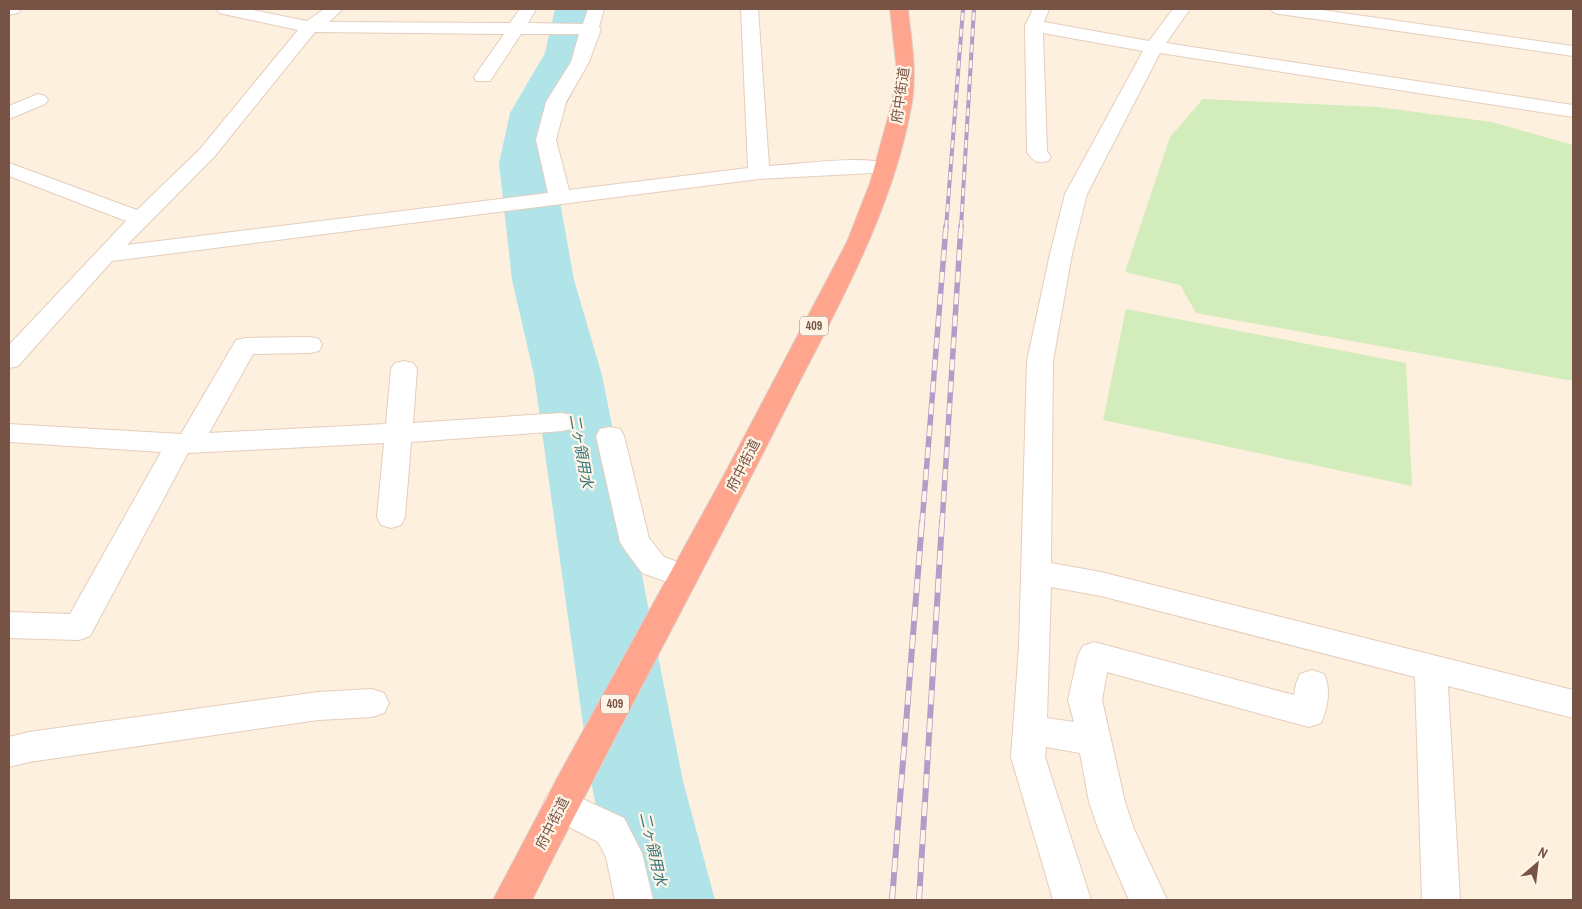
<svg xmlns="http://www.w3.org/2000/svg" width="1582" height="909" font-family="'Archivo Narrow','Noto Sans JP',sans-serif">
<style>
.green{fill:#d2ecbb}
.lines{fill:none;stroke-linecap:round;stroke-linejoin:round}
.river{fill:#b1e4e9;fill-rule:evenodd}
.minor-casing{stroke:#e5cdbc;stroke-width:2}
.highway-casing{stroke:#dbd2ce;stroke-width:2}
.minor{fill:#fff;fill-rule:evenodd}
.highway{fill:#ffa58e;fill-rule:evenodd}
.rail-far2-casing{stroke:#b19dc7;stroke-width:4}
.rail-far1-casing{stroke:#b19dc7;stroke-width:5.5}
.rail-casing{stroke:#b19dc7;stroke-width:6}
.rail-far2{stroke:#fff4e6;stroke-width:2.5;stroke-dasharray:8;stroke-linecap:butt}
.rail-far1{stroke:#fff4e6;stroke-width:4;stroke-dasharray:11;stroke-linecap:butt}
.rail{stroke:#fff4e6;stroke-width:4.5;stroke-dasharray:14;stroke-linecap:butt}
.labels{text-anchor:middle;stroke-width:4.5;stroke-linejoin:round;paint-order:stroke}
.shield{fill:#fff4e6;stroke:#9f8375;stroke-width:1}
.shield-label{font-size:12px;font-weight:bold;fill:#765344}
.street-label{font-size:14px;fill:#765344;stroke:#fff4e6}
.water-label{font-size:15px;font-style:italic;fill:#36767e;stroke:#fff4e6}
</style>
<rect width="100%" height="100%" fill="#fef0de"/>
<g class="green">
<path d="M1203,99L1378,107L1492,122L1573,145V381L1196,313L1180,285L1125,272L1170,137Z"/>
<path d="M1126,309L1406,363L1412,486L1103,420Z"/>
</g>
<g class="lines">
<path class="river" d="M555,9H601L593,53L562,113L553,163L574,280L602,375L683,781L715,900H615L591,781L534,375L512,280L499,163L510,113L545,53Z"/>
<g class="minor-casing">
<g id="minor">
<path d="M9,9H21L18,13L9,15Z"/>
<path d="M217,9H248L307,21L324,9H343L329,22L510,23L520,9H536L528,23L583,24L588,9H604L599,27L601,29L589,62L566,102L556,140L569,190L748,168L741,9H758L769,166C805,164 858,155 892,164L895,168L892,172L759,179L112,261L18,366L9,368V345L126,221L9,176V163L137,210L200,149L298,30L219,13ZM315,32L504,34L474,77L476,81H490L521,34H579L571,62L546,102L536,140L548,193L127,245L214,157Z"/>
<path d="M1033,9H1049L1044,22L1149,41L1173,9H1190L1166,43L1573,105V117L1160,53L1087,194L1072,254L1053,361L1051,563L1101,572L1573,690V718L1448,686L1460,900H1422L1415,677L1101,596L1051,587L1047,718L1074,722L1068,700L1078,655L1083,646L1094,642L1294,695L1296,684L1300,674L1312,670L1324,674C1331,689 1328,708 1321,723L1309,727L1107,672L1102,700L1125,802L1134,829L1167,900H1129L1099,831L1089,802L1080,753L1046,747L1045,757L1091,900H1053L1011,757L1019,647L1027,361L1050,254L1065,194L1143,51L1043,33L1047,151L1051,157L1048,161C1037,164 1033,161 1027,152L1025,26Z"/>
<path d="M1271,9H1315L1573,46V56L1280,14L1274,13Z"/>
<path d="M38,94L45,96L48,100L45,104L9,119V106Z"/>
<path d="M310,337L319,339L322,345L319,351L310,353L253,354L209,433L386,424L391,369L395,363L404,361L413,363L417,369L413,423L562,413L571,415L575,422L571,429L562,431L411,442L405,517L401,525L391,528L381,525L377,517L384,443L188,453L90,636L79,640L9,638V612L70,614L161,452L9,442V424L181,434L236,340L245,338Z"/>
<path d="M610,427L620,429L624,436L649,538L664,557L695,568L699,576L695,584L684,588L642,573L625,550L620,542L596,436L600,429Z"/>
<path d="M372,689L384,693L389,703L384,713L372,717L318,720L29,762L9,767V737L29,732L318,692Z"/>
<path d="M561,789L624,818L642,853L653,900H615L606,857L598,842L548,816L543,805L548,794Z"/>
</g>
</g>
<g class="highway-casing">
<path id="highway" d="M890,9H908C911,40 917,70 912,102C893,213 835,311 785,410C702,574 614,736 532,900H493L560,773L723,477L847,242L870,183L892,103L897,72Z"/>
</g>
<use href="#minor" class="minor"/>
<use href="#highway" class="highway"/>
<g class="rail-far2-casing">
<g id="rail-far2">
<path d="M946,228L963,9"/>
<path d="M961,228L974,9"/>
</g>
</g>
<g class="rail-far1-casing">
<g id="rail-far1">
<path d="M922,524L946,226"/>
<path d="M942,524L961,226"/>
</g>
</g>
<g class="rail-casing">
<g id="rail">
<path d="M892,900L922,522"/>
<path d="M919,900L942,522"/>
</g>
</g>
<use href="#rail-far2" class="rail-far2"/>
<use href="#rail-far1" class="rail-far1"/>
<use href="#rail" class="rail"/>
</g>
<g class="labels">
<g class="shield">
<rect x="800" y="316.5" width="28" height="19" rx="4"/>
<rect x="601" y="694.5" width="28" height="19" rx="4"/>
</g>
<g class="shield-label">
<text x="814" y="330">409</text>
<text x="615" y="708">409</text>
</g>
<g class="street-label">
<text transform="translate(900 95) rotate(-82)" y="5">府中街道</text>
<text transform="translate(743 465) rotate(-63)" y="5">府中街道</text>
<text transform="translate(552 823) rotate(-63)" y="5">府中街道</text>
</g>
<g class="water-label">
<text transform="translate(581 451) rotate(80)" y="5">二ヶ領用水</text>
<text transform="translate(653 849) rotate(77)" y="5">二ヶ領用水</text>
</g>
</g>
<rect width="1582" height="909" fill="none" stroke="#765344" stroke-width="20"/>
<g transform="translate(1537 864) rotate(28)" stroke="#fff4e6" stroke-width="4" paint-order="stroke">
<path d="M0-4L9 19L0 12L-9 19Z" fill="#765344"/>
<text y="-8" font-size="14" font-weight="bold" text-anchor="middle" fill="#765344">N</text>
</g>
</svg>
